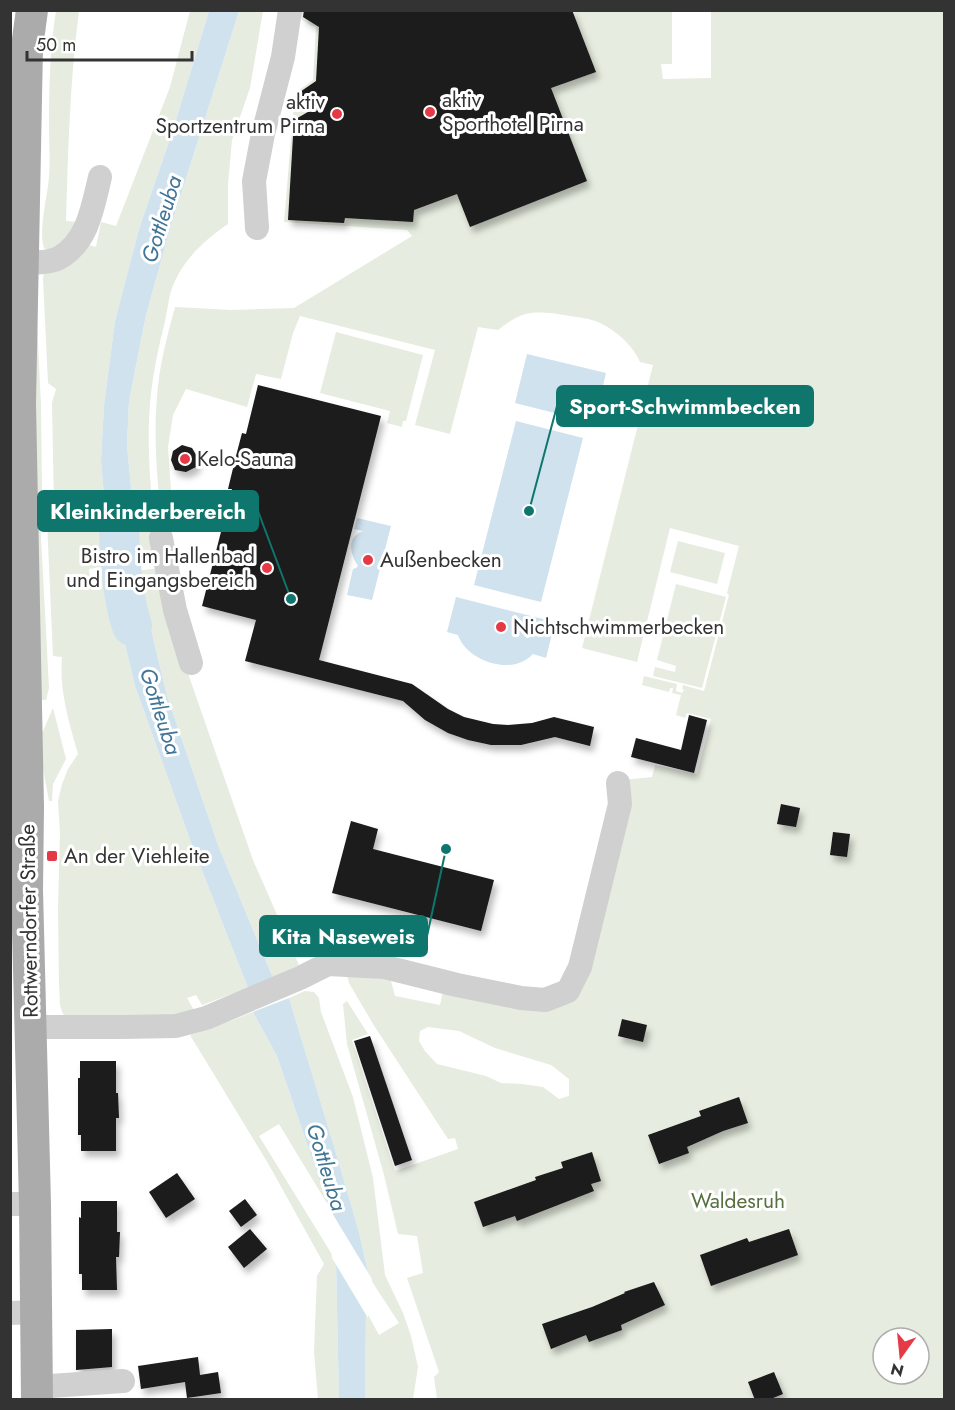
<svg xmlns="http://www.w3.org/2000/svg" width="955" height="1410" font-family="Jost,sans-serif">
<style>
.green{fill:#e6ecdf;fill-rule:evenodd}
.water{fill:#cfe2ee}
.pier{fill:#fff}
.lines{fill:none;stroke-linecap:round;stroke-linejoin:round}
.river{stroke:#cfe2ee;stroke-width:40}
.building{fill:#1a1a1a;filter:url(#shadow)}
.minor{stroke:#d0d0d0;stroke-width:24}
.major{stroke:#ababab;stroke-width:32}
.poi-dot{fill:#e63946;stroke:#fff;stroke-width:2}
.labels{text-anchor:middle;stroke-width:6;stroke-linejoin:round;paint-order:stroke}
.poi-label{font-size:21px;fill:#333;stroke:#fff;text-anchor:start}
.street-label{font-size:21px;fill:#333;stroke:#fff}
.park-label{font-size:21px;fill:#56703f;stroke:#fff}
.water-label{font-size:22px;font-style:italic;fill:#3f7597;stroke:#fff}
.leader{fill:none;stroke:#0f766e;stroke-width:2}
.callout-dot{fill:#0f766e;stroke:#fff;stroke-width:2}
.callout{fill:#0f766e;stroke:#0f766e;stroke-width:2}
.callout-label{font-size:22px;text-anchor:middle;font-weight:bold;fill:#fff}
</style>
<defs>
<filter id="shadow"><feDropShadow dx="3.5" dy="6" stdDeviation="3" flood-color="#0004"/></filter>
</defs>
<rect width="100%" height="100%" fill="#fff"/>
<g class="green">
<path d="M56,11H79C70,80 68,151 66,221L79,222L70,240L49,250L45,249C38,238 46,200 48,186C51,166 49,146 49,126C49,88 50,48 56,11Z"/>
<path d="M190,11H209L173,130L139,229L115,321L104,405L101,461L110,566L89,569L90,577L111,575L116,607L135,686L192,845L248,988L202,1005L196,995L187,998L195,1012L176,1016L67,1019L62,1012L60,1005L59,984L58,909L60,833L58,801L62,784L68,769L78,754C69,722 59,690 62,657L53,656L47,521L56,517L54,505L52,403L56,389L48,383L43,279L44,272L86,244L96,247L101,222L116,226L170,87Z"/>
<path d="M239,11H263L250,88L232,140L228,184V224C207,238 186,257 175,281C169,292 168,308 165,321C159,345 154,368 151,393C145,448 152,504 158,559L138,562L127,445L129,401L146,315L170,229Z"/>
<path d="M303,11H672V64H661L663,79L711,78V11H944V1399H437L434,1377L439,1372L407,1278L423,1273L417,1236L398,1234L384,1175L347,1044L343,1004L347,1001L368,1034L352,1040L395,1171L458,1149L455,1138L448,1139L373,1024L349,983L347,975L390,977L395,996L440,1005L444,987L566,1001L623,780L652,777L655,765L697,774L711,719L687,713L685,718L676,715L681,695L672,693L673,688H670L669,692L642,685L644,676L677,684L676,691L682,693L684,690L682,689L683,685L704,691L729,595L727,593L739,546L670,528L637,662L582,648L653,365L640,362C633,346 617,331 600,323C590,318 576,317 564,315C552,313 538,311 526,314C515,317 507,323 498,330L478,327L450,434L415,425L435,350L300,316L293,333L281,379L256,374L247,407L186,389L173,415L168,447L172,505L177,506L169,540L164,539C158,492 153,444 157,397C159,366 167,337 175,307L231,310L294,308L412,236L407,230L284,222L295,93L313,80L316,27L312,26L299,18V14ZM428,1027L459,1031L495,1048L551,1065L569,1079V1096L559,1099L543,1087L522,1084L501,1083L486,1076L437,1064L425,1051L419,1041L420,1031ZM883,1338H919V1374H883Z"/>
<path d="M35,278L41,406L42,493L40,519L49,688L46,700H37L35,633Z"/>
<path d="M336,332L423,355L406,421H403L402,427L387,423L390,411L320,393Z"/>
<path d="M678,541L725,553L717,584L670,572Z"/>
<path d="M159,568L184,662L253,860L299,965L273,978L218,845L167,696L137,571Z"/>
<path d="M676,584L726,597L702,688L653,676L655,667L675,672L676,666L657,660Z"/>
<path d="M53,708L66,759L53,784L52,801H49L37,736L43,731Z"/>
<path d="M305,991L314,992L319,998L321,1012L353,1097L373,1178L385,1275L403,1313L411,1336L418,1367L413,1399H365L366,1311L379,1335L399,1323L369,1277L359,1232L333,1143L289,998Z"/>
<path d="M253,1012L277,1056L328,1205L279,1124L259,1136L336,1261L339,1399H318L314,1352L317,1276L324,1264L269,1165L190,1035L233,1020Z"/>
</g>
<g class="water">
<path d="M209,11H239L170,229L146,315L129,401L127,445L138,562L110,566L101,461L104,405L115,321L139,229L173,130Z"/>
<path d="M527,354L606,373L594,423L515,403Z"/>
<path d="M516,421L583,438L541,602L474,585Z"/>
<path d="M357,518L391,526L372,600L347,595L353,569L356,568L358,566C350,554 346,537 363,531L354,529Z"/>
<path d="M137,571L167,696L218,845L273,978L248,988L192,845L135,686L116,607L111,575Z"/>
<path d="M456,597L555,622L546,658L533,654C528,659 523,662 516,664C495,669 465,656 458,635L447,632Z"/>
<path d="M289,998L333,1143L359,1232L369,1277L366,1311L365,1399H339L336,1261L328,1205L277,1056L253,1012Z"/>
</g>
<path class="pier" d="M320,1193L372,1279L368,1318L332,1258L325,1206Z"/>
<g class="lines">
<path class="river" d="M118,508C120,547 120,589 132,626"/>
</g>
<g class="building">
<path d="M304,10H572L596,72L551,88L587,181L470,227L457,194L414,210L413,222L345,218L344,223L288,220L294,120L320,105L297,94L316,81L319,27L303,17Z"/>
<path d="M258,385L381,416L319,660L412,684L448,709L464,717L493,724L508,725L532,723L554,717L594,727L590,746L555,737L521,745H491L468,740L448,733L425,720L403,701L245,661L256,620L202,606L232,489H228L236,456L242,433L246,434Z"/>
<path d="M182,445L192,448L198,458L196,467L186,472L175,470L171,460L173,451Z"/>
<path d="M689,715L707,720L694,773L631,757L636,738L681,750Z"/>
<path d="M781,804L800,808L796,827L777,824Z"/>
<path d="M351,821L378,829L373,849L494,880L481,931L332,893Z"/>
<path d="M833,832L850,834L847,857L830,855Z"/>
<path d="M622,1019L647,1025L643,1042L618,1036Z"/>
<path d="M370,1036L412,1160L395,1166L354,1041Z"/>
<path d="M80,1061H116V1093H118L119,1118H116V1151H81V1135H78V1078H80Z"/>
<path d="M739,1097L748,1123L723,1131L687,1147L689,1153L659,1164L648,1135L701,1116L699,1111Z"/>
<path d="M592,1152L601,1181L591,1184L594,1191L517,1221L515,1216L483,1227L474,1202L536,1180L535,1177L563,1168L561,1162Z"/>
<path d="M177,1173L195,1199L166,1218L149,1192Z"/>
<path d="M245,1199L257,1215L241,1227L229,1211Z"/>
<path d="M81,1201H117V1232H120L119,1257H116L117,1290H82V1274H79V1217L81,1218Z"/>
<path d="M250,1229L267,1249L244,1268L228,1247Z"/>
<path d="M789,1229L798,1255L711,1286L700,1255L747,1238L749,1242Z"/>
<path d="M654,1282L665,1305L621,1325L622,1330L589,1342L586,1335L551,1349L542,1324L592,1307L625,1293L624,1292Z"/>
<path d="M112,1329V1367L76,1370V1330Z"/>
<path d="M198,1357L200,1375L218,1372L221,1393L187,1398L185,1382L141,1389L138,1366Z"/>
<path d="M774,1372L783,1394L768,1400H755L748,1382Z"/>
</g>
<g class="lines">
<g class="minor">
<path d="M257,228L254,181L263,134L283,57L290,10"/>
<path d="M22,263C34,263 48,263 59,258C88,242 93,206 100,177"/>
<path d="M161,538L175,610L191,663"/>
<path d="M30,1027H123L176,1026L206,1018L300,978L328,964L385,967L457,985L521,998L545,1000L568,991L580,967L620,804L618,783"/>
<path d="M10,1204H35"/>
<path d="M10,1313L37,1312"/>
<path d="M36,1387L123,1381"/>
</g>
<path class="major" d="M32,10L27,47L20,404L28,807L27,890L35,1204L37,1400"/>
</g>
<g class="poi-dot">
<circle cx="430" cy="112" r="6"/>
<circle cx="337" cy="114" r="6"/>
<circle cx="185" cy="459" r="6"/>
<circle cx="368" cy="560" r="6"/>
<circle cx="267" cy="568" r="6"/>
<circle cx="501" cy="627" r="6"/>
<rect x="46" y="850" width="12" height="12" rx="3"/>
</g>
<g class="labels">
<g class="poi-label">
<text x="442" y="107">aktiv<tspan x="442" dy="24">Sporthotel Pirna</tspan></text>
<text x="325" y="109" text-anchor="end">aktiv<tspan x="325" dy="24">Sportzentrum Pirna</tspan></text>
<text x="197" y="466">Kelo-Sauna</text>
<text x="255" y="563" text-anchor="end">Bistro im Hallenbad<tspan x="255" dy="24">und Eingangsbereich</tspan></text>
<text x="380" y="567">Außenbecken</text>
<text x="513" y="634">Nichtschwimmerbecken</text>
<text x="64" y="863">An der Viehleite</text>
</g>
<g class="street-label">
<text transform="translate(29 921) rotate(-91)" y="7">Rottwerndorfer Straße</text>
</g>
<g class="park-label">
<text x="738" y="1208">Waldesruh</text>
</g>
<g class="water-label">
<text transform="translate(161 219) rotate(-73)" y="8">Gottleuba</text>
<text transform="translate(161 711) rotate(72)" y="8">Gottleuba</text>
<text transform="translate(327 1167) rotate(73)" y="8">Gottleuba</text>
</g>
</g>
<path class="leader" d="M529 511L557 406M291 599L258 511M446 849L427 936"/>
<g class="callout-dot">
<circle cx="529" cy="511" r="6"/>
<circle cx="291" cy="599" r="6"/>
<circle cx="446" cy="849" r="6"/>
</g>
<g class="callout">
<rect x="557" y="386" width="256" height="40" rx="6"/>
<rect x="38" y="491" width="220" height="40" rx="6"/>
<rect x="260" y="916" width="167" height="40" rx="6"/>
</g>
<g class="callout-label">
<text x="685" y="414">Sport-Schwimmbecken</text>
<text x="148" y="519">Kleinkinderbereich</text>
<text x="343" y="944">Kita Naseweis</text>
</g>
<rect width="955" height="1410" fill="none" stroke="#333333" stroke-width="24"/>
<g transform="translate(901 1356) rotate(195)"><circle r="28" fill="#ffffff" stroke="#adadad" stroke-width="1.5"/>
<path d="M0-4.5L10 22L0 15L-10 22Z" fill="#e63946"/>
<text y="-9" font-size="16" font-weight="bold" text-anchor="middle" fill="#333333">N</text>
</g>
<path d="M27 51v9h165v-9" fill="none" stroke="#333333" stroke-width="3"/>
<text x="36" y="51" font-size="18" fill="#333333" stroke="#ffffff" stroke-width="4.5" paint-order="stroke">50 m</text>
</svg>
